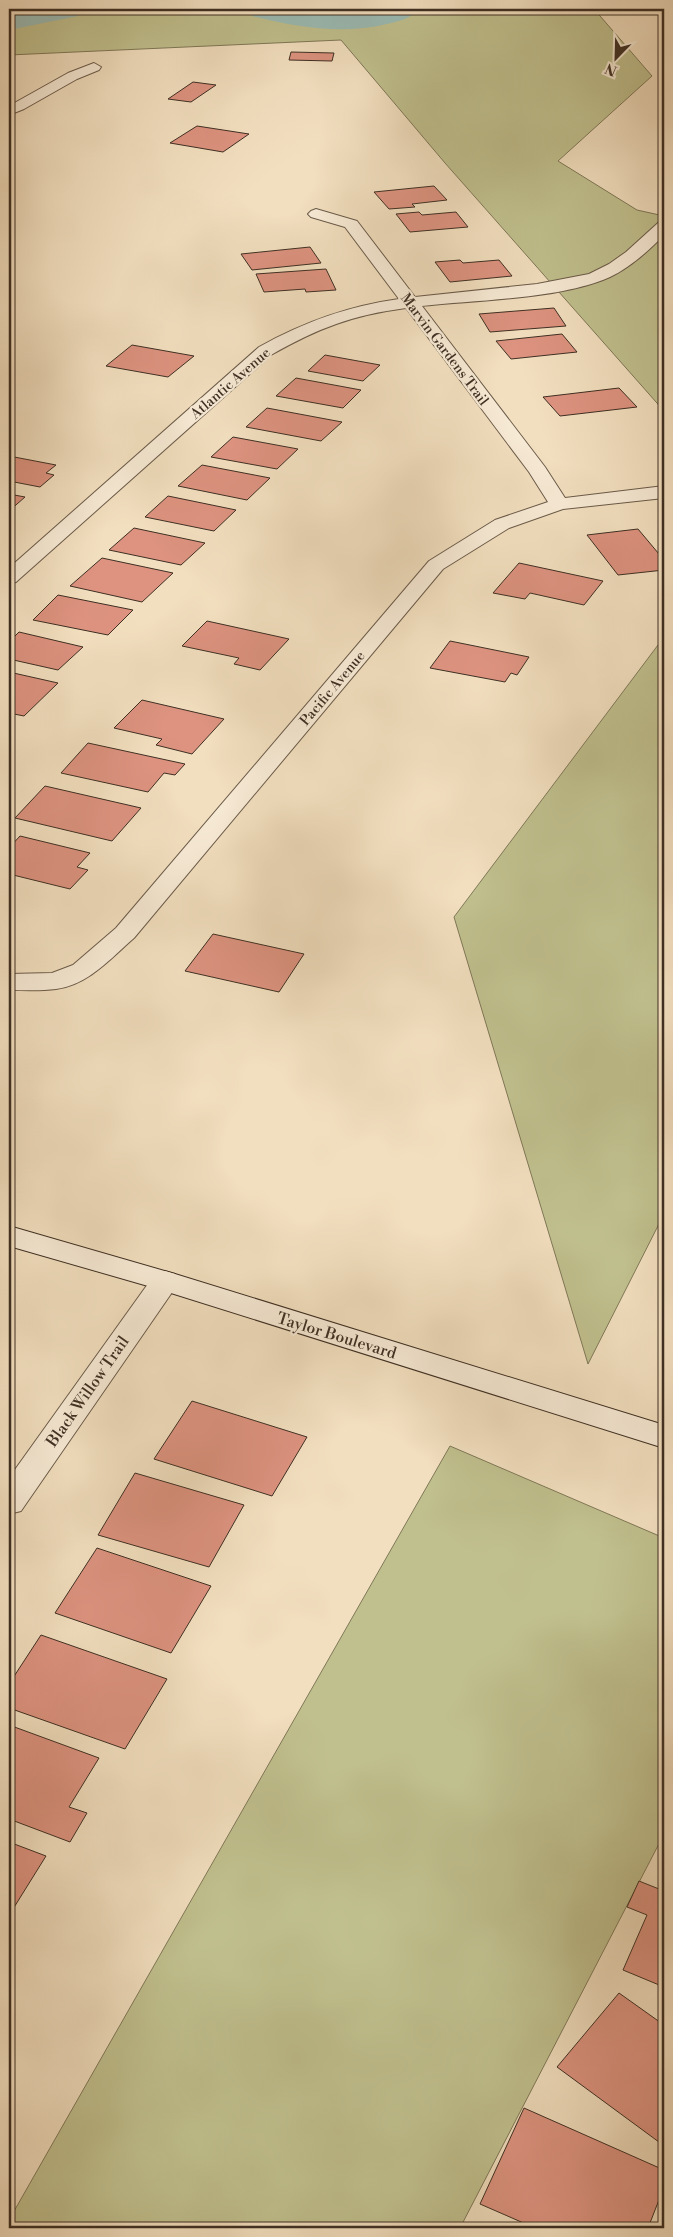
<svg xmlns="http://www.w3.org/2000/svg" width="673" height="2237" font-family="'Libre Bodoni',serif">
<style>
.green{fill:#c0c08e;stroke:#7f7858}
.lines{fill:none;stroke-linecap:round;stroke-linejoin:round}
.river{fill:#9bbcb5;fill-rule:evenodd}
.building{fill:#dd9380;stroke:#3e2f23}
.street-casing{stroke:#6b5b4a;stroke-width:2}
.secondary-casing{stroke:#3e2f23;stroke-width:2}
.street{fill:#f7ead5;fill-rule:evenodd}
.secondary{fill:#f7ead5;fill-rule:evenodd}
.labels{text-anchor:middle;stroke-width:4.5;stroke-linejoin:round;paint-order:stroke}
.far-street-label{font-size:14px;fill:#3e2f23;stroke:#f7ead5}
.street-label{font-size:16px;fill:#3e2f23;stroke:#f7ead5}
</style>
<rect width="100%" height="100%" fill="#f2dfbf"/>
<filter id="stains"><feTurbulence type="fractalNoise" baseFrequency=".004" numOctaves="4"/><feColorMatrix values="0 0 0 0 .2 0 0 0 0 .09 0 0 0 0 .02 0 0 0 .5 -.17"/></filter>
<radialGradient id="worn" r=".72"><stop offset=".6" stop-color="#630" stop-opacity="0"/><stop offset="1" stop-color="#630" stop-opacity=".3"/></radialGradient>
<g class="green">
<path d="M9,9H594L652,76L558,161L637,210L664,216V411L445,163L341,40L9,55Z"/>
<path d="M664,637V1214L588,1364L454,917Z"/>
<path d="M450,1446L664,1538V1834L460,2228H9V2220Z"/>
</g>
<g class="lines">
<g class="river">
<path d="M15,9H83L78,16L9,30V10Z"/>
<path d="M247,9H418C411,19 399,21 387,24C341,35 297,27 252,16Z"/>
</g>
</g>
<g class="building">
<path d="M291,52L334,53L332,61L289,60Z"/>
<path d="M193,82L216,85L191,102L168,99Z"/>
<path d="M197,126L249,134L223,152L170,143Z"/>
<path d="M434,186L447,200L412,204L415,207L389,209L374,192Z"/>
<path d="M419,212L422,215L456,212L468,227L410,232L396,214Z"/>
<path d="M310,247L321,263L252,270L241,254Z"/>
<path d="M460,260L463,263L499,260L512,276L450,282L435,262Z"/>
<path d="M326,269L336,290L306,292L305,289L264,292L256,274Z"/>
<path d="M554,308L566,326L490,332L479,314Z"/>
<path d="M562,334L577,352L511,359L496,341Z"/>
<path d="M132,345L194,356L168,377L106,366Z"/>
<path d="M325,355L380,365L363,381L308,371Z"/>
<path d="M296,378L361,390L343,408L276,396Z"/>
<path d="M619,388L637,407L560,416L543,397Z"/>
<path d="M267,408L342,422L321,441L246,427Z"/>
<path d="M233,437L298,449L277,469L211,457Z"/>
<path d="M9,456L56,465L46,473L54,475L40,487L9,481Z"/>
<path d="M202,465L270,478L247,500L178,486Z"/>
<path d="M9,494L25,497L9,511Z"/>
<path d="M168,496L236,510L214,531L145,517Z"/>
<path d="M134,528L205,543L181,565L109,550Z"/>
<path d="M638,529L664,560V570L618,575L587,535Z"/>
<path d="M102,558L173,573L142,602L70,586Z"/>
<path d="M519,563L603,581L584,605L530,593L525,599L493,593Z"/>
<path d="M58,595L133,610L108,635L33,620Z"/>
<path d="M207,621L289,639L260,670L234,664L239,658L182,646Z"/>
<path d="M19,632L83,647L58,670L9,659V642Z"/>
<path d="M450,641L529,657L517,675L511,673L505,682L430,668Z"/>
<path d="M9,672L58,683L24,716L9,713Z"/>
<path d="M142,700L224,719L192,754L156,745L162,739L114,728Z"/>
<path d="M88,743L185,764L175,775L164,773L148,792L61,773Z"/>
<path d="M45,786L141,808L112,841L15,818Z"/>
<path d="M20,836L90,853L77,867L88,870L70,889L9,874V848Z"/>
<path d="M213,934L304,954L279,992L185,971Z"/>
<path d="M192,1401L307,1437L272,1496L154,1459Z"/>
<path d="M135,1473L244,1505L209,1567L98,1535Z"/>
<path d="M97,1548L211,1586L171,1653L55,1613Z"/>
<path d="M41,1635L167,1679L125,1749L9,1708V1684Z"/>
<path d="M9,1725L99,1758L69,1807L87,1813L70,1842L9,1819Z"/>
<path d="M9,1842L46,1856L13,1909L9,1907Z"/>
<path d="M639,1881L664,1891V1987L623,1970L647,1915L627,1907Z"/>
<path d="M619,1993L664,2025L663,2145L557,2067Z"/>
<path d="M524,2108L664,2170V2187L648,2228H535L480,2204Z"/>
</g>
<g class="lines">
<g class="street-casing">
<g id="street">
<path d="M94,63L101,67L99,70L77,79L24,109L9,115V106L68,73Z"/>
<path d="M316,209L357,221L415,297L537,284L589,274L609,264L626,252L658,223L664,221V235C648,251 631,267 610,277C561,299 477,300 422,306L545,467L565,498L664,486V498L563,509L509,528L443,569L134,938C111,958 88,985 56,989C41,991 24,990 9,990V974L52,973L73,965L116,928L429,561L495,520L548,502L529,472L406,308C353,315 318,328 271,355L16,582L9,584V568L259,347C304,322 348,306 399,299L345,227L311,217L308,214L311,211Z"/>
<path d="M165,1271L175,1274L180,1281L175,1288L21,1511L9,1514V1478L155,1274Z"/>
</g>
</g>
<g class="secondary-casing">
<path id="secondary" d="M9,1226L175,1274L664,1425V1448L155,1288L9,1246Z"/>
</g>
<use href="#street" class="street"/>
<use href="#secondary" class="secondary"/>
</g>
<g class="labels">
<g class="far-street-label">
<text transform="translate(445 349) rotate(53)" y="5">Marvin Gardens Trail</text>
<text transform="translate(230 383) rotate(-41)" y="5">Atlantic Avenue</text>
<text transform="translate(332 688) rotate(-50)" y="5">Pacific Avenue</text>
</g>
<g class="street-label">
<text transform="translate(337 1335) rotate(17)" y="6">Taylor Boulevard</text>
<text transform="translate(87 1391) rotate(-55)" y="6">Black Willow Trail</text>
</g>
</g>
<rect width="673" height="2237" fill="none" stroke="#f2dfbf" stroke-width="30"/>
<rect x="10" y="10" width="653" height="2217" fill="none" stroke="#3e2f23" stroke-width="2.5"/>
<rect x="15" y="15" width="643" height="2207" fill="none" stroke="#3e2f23"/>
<g transform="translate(616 58) rotate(203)" stroke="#f7ead5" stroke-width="4" paint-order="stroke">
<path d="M0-4L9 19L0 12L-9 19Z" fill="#3e2f23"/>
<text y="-8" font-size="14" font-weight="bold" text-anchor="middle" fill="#3e2f23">N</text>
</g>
<rect width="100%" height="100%" filter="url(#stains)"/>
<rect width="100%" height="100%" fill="url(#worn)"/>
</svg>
